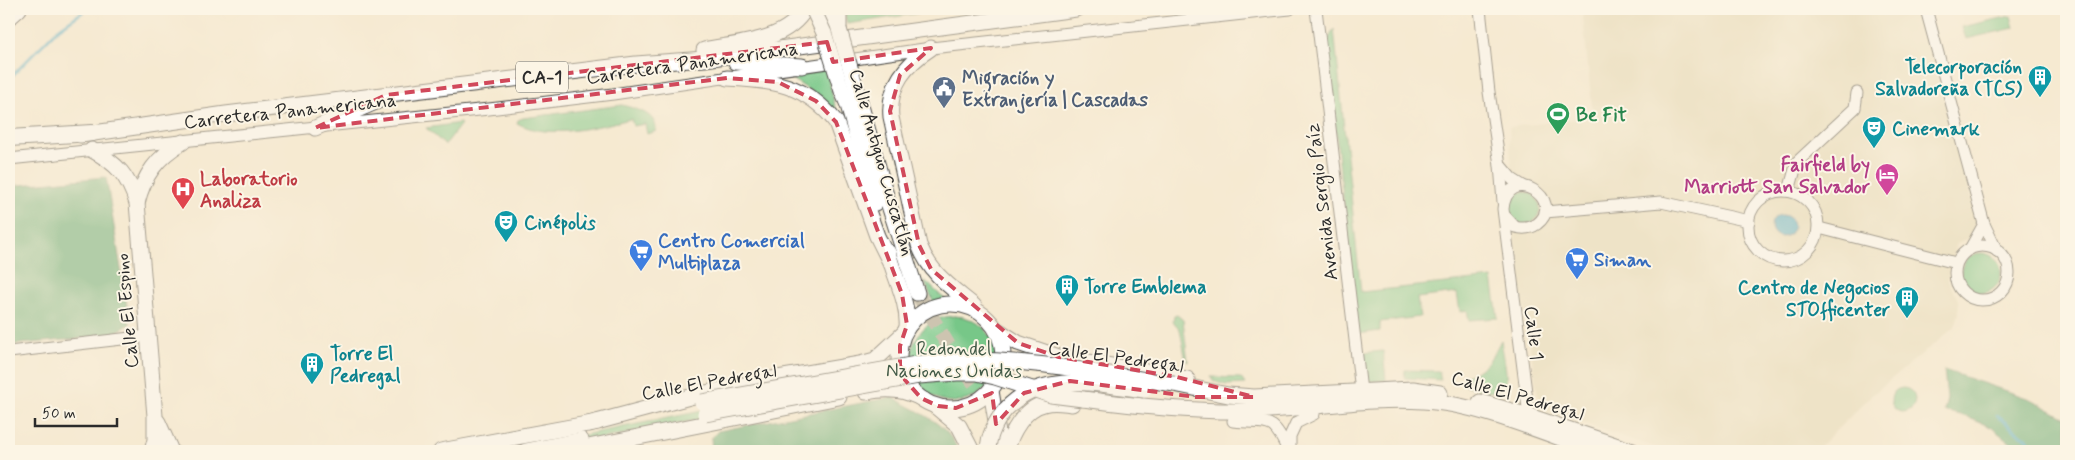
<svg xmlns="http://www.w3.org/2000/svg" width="2075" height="460" font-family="Mynerve,sans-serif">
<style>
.built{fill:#e5dbba}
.green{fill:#77c788;stroke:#51795a}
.forest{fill:#61ac74;stroke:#466c50}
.water{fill:#49abc9;stroke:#3a6b7a}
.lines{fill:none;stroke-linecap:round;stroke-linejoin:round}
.stream{stroke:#49abc9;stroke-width:3}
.major-tunnel{stroke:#cdc4b0;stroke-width:15;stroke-dasharray:15 8;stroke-linecap:butt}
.minor-casing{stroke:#494844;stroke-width:13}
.major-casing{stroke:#494844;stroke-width:17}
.highway-casing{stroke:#494844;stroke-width:18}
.minor{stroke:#fff;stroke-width:11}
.major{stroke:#fff;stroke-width:15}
.highway{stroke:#fff;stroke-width:16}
.major-bridge-casing{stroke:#494844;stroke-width:17;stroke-linecap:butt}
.major-bridge{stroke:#fff;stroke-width:15}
.marked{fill:none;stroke:#d1495b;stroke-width:4;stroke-dasharray:10 6;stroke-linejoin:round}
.labels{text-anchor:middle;stroke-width:4;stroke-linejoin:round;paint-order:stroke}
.shield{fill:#fcf5e5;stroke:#6a6863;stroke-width:1}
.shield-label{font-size:18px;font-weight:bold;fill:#2b2b2b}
.street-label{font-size:19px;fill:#2b2b2b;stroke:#fcf5e5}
.culture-label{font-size:19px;font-weight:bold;fill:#0d838f;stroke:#fcf5e5;text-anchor:start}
.service-label{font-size:19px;font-weight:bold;fill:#4e5e75;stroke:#fcf5e5;text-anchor:start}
.leisure-label{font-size:19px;font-weight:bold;fill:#27864d;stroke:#fcf5e5;text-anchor:start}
.hotel-label{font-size:19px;font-weight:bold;fill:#b23c85;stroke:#fcf5e5;text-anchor:end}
.health-label{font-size:19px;font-weight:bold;fill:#be3a42;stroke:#fcf5e5;text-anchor:start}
.shop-label{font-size:19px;font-weight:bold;fill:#366cbe;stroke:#fcf5e5;text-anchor:start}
.park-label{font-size:19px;fill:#425a47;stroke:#fcf5e5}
</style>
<rect width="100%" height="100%" fill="#fcf5e5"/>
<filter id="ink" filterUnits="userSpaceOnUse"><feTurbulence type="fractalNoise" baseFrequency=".02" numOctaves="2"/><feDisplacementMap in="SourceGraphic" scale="10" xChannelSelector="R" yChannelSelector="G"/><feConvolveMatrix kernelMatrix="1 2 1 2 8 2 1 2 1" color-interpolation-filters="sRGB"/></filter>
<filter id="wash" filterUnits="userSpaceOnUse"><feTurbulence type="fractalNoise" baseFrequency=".0096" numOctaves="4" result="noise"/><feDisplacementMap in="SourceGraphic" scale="20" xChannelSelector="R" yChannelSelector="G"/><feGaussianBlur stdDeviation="1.12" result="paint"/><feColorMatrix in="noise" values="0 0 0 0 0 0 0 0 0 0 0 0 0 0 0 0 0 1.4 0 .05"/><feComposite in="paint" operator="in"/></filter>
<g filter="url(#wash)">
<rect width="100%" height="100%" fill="#f6ead1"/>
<path class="built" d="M1582,9H1918L1978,222L1970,238L1957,243L1947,279L1958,300L1959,313L1955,327L1873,394L1817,449L1818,451H1667L1540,409L1516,260L1509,127L1593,117Z"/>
<g class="green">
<path d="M844,9H947L847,24Z"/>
<path d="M2011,16L2014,28L1966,39L1962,27Z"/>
<path d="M1334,29L1361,292L1492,278L1498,318L1469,320L1467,310L1460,312L1457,293L1417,298L1420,317L1380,322V331L1358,334L1326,43Z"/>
<path d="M826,69L837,114L815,94L786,75Z"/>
<path d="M622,105C636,109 657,113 656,131L647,134L645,124L633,126L631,119C598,126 549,141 517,123L518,120L523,118Z"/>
<path d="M460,123L461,124L445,145L426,128Z"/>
<circle cx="1524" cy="208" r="16"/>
<circle cx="1981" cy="273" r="20"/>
<path d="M924,280L950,304L936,308Z"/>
<path d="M1177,315L1183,320L1188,362L1186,361L1180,330L1173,321L1174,316Z"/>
<circle cx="954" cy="359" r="43"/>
<path d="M1501,340C1507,380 1518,404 1465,385L1466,376C1486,369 1491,359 1501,340Z"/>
<path d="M1383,351L1386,380L1366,382L1361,353Z"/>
<path d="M1405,370L1439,371L1441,380L1404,378Z"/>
<path d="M885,374L888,382L539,451H504Z"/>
<path d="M1211,377L1241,378L1245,384L1226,385L1213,381Z"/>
<circle cx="1903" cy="400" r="12"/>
</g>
<g class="forest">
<path d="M106,177L130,324L109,336L9,345V186Z"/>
<path d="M1944,370L2030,399L2066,418V451H2021L1991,427L1964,416L1944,411L1947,398Z"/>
<path d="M892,397C916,411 949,423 958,451H712L711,438L718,431Z"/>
</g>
<circle class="water" cx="1782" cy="226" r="11"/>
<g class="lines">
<g class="stream">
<path d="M9,79L58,29L87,9"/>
<path d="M1997,416L2042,451"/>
</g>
</g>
</g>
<g filter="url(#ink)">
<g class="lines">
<path class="major-tunnel" d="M917,293L959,363L990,403L993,412"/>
<g class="minor-casing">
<g id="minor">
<path d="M1316,9L1361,391"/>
<path d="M1480,9L1489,92L1500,165L1503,202"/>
<path d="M1926,9L1984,224L1997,251"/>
<path d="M9,159L489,109L613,94L931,48L1290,9"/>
<path d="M1500,165L1512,179L1523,186"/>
<circle cx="1783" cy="226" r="35"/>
<path d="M1789,191L1797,162L1855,108L1857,93"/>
<path d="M1545,212L1661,202L1749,221"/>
<path d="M1504,215L1515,227C1523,229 1530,229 1537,224C1568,200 1507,162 1503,209L1529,416"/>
<path d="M1819,228L1956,263"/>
<circle cx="1982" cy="273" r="27"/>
<path d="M1970,249L1984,224"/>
<path d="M9,352L148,336"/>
<path d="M1233,421C1268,425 1272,414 1288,451"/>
<path d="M1290,450V436L1296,423L1314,414"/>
</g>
</g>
<g class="major-casing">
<g id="major">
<path d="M826,9L832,31"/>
<path d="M839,9V29"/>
<path d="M9,18L19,9"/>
<path d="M931,48C906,64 888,85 891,117L919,245C931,275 951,287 974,306"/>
<path d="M704,50C738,43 786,42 805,9"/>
<path d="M736,62L802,66"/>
<path d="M727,78C773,80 806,84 836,122L877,236L890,262"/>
<path d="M856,88L887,199L917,293"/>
<path d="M842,91L848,105L875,203"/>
<path d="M315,128L378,101"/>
<path d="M80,135L226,114L636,64L704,59L1076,9"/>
<path d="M92,150C118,164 128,176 137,203L155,416V440L152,451"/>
<path d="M137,203C144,175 157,157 183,142"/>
<path d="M888,252C894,277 909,302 907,328"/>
<circle cx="951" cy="356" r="52"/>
<path d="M996,329L1018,343L1059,357L1187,379"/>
<path d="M1174,384L1228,395L1254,397L1413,389L1440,393"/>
<path d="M991,391L1001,451"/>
<path d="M866,392C888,388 905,389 924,400"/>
<path d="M1083,399C1138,406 1193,412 1249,411C1307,410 1365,397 1423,401C1476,403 1546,434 1597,451"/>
<path d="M1480,402L1529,416L1633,451"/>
<path d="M935,406L959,426L972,451"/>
<path d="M158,422L171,451"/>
<path d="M589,424L701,394L766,380L860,364L875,360L903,334"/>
<path d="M441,451L598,422"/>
<path d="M526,451L581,440"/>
<path d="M568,451L839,397"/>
<path d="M1007,451C1010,433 1025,408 1044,404C1053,401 1062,403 1072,404"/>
</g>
</g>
<g class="highway-casing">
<path id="highway" d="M9,138L92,133"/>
</g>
<use href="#minor" class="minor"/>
<use href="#major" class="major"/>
<use href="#highway" class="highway"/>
<g class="major-bridge-casing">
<g id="major-bridge">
<path d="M813,9L824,33L842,91"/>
<path d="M839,29L856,88"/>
<path d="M702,402L922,363C1005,353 1091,372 1174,384"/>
<path d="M705,414L919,376L957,373H977L995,377L1051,395L1083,399"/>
<path d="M988,451C988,437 996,420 1006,409C1042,370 1097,384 1144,390"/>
</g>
</g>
<use href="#major-bridge" class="major-bridge"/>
</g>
</g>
<path d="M0 0H2075V460H0ZM827,42L833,62L931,48L900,75L890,111L919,245L931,269L1018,343L1059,357L1177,377L1254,397H1196L1070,381L1024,393L996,424L992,393L956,408L938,406L921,398L905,380L900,365V346L907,325L902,294L836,122L816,101L778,82L727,78L315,128L386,95Z" fill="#f6ead1" fill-opacity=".55" fill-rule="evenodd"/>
<path class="marked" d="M827,42L833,62L931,48L900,75L890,111L919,245L931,269L1018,343L1059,357L1177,377L1254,397H1196L1070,381L1024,393L996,424L992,393L956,408L938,406L921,398L905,380L900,365V346L907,325L902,294L836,122L816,101L778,82L727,78L315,128L386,95Z"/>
<defs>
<g id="building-pin" transform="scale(1.25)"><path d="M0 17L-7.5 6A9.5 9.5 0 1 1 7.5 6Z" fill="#0f9aa8" stroke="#fcf5e5"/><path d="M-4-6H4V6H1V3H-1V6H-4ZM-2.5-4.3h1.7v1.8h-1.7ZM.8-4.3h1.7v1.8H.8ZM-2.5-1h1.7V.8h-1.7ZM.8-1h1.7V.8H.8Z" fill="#fff"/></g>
<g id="civic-pin" transform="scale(1.25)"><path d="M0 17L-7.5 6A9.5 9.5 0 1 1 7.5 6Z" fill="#5c6f8a" stroke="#fcf5e5"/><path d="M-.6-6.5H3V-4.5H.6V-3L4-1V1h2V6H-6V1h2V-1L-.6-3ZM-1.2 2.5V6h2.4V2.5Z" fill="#fff"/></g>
<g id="stadium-pin" transform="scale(1.25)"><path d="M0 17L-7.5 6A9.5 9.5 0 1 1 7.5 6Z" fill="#2e9e5b" stroke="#fcf5e5"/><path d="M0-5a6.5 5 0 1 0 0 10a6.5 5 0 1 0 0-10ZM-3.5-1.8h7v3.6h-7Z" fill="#fff"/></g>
<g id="theatre-pin" transform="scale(1.25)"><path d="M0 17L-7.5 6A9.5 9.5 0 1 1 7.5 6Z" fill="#0f9aa8" stroke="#fcf5e5"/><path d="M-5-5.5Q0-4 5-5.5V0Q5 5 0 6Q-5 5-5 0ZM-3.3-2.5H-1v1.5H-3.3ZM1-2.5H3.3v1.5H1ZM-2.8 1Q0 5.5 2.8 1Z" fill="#fff"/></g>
<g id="hotel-pin" transform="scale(1.25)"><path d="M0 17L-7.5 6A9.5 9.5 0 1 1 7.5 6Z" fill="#d1479c" stroke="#fcf5e5"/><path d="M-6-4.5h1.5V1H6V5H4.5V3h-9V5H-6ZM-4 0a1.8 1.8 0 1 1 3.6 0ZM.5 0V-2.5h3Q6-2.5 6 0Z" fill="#fff"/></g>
<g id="hospital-pin" transform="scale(1.25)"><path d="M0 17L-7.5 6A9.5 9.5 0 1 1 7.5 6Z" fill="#e0444e" stroke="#fcf5e5"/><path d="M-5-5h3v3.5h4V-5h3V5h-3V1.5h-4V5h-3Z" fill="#fff"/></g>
<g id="supermarket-pin" transform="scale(1.25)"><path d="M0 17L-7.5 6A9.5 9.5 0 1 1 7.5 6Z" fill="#3f7fe0" stroke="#fcf5e5"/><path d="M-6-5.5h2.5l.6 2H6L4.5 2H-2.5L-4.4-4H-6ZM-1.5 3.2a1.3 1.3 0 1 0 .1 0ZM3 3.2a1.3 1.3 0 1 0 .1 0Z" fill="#fff"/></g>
</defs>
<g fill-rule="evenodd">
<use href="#building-pin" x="2040" y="77"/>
<use href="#civic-pin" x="944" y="88"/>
<use href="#stadium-pin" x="1558" y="114"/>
<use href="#theatre-pin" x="1874" y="128"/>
<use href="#hotel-pin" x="1887" y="175"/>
<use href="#hospital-pin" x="183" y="189"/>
<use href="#theatre-pin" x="506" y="222"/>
<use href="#supermarket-pin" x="641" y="251"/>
<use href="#supermarket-pin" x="1577" y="259"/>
<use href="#building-pin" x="1067" y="286"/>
<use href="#building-pin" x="1907" y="298"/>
<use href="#building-pin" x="312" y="364"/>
</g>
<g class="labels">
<rect class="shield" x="516" y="61.5" width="52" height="31" rx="4"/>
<g class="shield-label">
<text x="542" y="83">CA-1</text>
</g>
<g class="street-label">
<text transform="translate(692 62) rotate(-8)" y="7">Carretera Panamericana</text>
<text transform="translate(290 110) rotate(-6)" y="7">Carretera Panamericana</text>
<text transform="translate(883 162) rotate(74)" y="7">Calle Antiguo Cuscatlán</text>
<text transform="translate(1321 202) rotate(-97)" y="7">Avenida Sergio Paíz</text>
<text transform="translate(126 311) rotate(-95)" y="7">Calle El Espino</text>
<text transform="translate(1535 333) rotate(83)" y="7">Calle 1</text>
<text transform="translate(1116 356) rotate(8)" y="7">Calle El Pedregal</text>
<text transform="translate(709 381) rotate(-10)" y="7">Calle El Pedregal</text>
<text transform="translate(1518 395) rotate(16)" y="7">Calle El Pedregal</text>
</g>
<g class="culture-label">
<text x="2022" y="73" text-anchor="end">Telecorporación<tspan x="2022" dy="22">Salvadoreña (TCS)</tspan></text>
<text x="1892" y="135">Cinemark</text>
<text x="524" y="229">Cinépolis</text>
<text x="1084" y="293">Torre Emblema</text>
<text x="1890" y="294" text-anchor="end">Centro de Negocios<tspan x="1890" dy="22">STOfficenter</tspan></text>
<text x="330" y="360">Torre El<tspan x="330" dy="22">Pedregal</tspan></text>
</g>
<g class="service-label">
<text x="962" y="84">Migración y<tspan x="962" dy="22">Extranjería | Cascadas</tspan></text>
</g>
<g class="leisure-label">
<text x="1576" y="121">Be Fit</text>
</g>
<g class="hotel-label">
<text x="1870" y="171">Fairfield by<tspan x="1870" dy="22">Marriott San Salvador</tspan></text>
</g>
<g class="health-label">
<text x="200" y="185">Laboratorio<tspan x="200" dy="22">Analiza</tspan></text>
</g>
<g class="shop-label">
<text x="658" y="247">Centro Comercial<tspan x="658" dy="22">Multiplaza</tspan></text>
<text x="1594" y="266">Siman</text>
</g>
<g class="park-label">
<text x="954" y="355">Redondel<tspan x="954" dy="22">Naciones Unidas</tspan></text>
</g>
</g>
<rect width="2075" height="460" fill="none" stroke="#fcf5e5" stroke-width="30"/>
<path d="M35 418v8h82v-8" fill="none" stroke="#2b2b2b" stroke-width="2.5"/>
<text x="42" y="418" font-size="15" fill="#2b2b2b" stroke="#fcf5e5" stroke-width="4" paint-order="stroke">50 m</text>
</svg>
